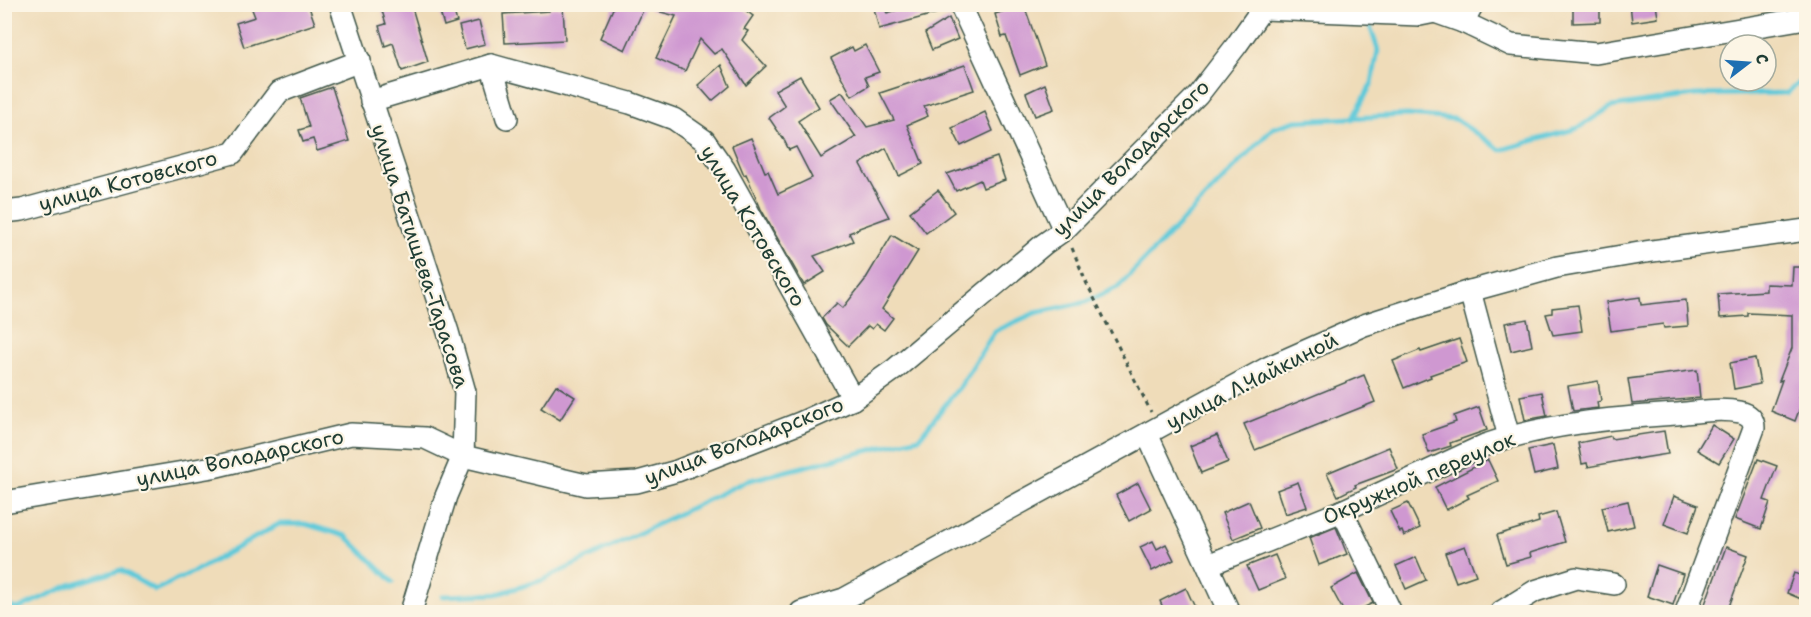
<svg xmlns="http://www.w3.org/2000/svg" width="1811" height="617" font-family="'Shantell Sans',sans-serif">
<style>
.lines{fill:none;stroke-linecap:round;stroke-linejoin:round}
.stream{stroke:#5fc9d9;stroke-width:5}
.building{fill:#cf98d1}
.minor-casing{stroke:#3e5548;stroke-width:24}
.path{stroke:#3e5548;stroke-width:3;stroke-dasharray:4.5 4.5;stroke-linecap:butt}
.minor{stroke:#fff;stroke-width:21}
.labels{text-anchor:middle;stroke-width:4.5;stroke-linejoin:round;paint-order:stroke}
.street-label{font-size:21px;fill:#1f3d34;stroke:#fcf5e5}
</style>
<rect width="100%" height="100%" fill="#fcf5e5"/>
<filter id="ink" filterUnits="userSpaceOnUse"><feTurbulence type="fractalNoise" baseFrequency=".0167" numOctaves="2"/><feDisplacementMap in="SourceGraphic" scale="12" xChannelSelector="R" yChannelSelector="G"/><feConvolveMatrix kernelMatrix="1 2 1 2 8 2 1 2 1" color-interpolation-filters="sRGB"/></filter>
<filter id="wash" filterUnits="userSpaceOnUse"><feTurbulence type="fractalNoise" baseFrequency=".008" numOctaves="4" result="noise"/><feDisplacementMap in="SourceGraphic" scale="24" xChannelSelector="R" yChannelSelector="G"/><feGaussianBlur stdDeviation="1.35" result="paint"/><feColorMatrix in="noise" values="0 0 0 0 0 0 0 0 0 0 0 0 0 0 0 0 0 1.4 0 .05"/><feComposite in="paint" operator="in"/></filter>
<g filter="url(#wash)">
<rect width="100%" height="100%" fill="#efdcb9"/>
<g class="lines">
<g class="stream">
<path d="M1353,119L1372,83L1378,50L1367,17"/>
<path d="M443,596L497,594L543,580L746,481L919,438L961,385L995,331L1035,313L1086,302L1118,287L1273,128L1296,121L1407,115L1455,119L1501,150L1578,128L1611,107L1695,95L1787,93L1806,76"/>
<path d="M4,605L17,609L70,585L121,570L155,590L201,568L279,524H305L346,536L393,582"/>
</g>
</g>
<g id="blocks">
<g class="building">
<path d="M250,4H308L315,24L244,47L236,23L255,17Z"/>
<path d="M380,4H411L428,62L402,71L393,43L385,46L379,26L386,24Z"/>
<path d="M615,4H646L625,50L600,38Z"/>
<path d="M649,4H737L753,16L744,29L748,31L742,40L766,66L746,85L722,49L714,54L700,39L685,71L656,58L676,16L649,9Z"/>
<path d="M873,4H881L887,13L920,4H948L949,10L879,29Z"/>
<path d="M1573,4H1600V22L1573,23Z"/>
<path d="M1630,4H1656L1658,18L1632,22Z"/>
<path d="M1024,5L1045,65L1020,75L1006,36L1002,37L995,14Z"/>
<path d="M563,7L565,40L505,43L503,14L549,11V8Z"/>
<path d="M453,8L457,22L444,26L440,12Z"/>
<path d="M949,18L958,39L932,50L925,33Z"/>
<path d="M479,21L485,44L465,49L459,26Z"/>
<path d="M865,45L879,72L865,77L869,86L852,96L831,58L852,47L854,51Z"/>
<path d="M721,65L730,86L712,101L698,85Z"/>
<path d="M965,65L974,90L924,106L928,116L907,125L923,164L899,176L886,148L860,164L889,217L859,228V229L849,233L853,241L814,256L825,272L804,285L761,209L746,174L744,175L732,146L751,138L765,172L768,171L778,194L812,178L796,147L789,150L784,140L769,118L785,106L775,90L800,76L819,107L798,121L821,158L856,137L830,99L842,92L867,127L894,120L880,93Z"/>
<path d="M1045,84L1054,109L1035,116L1026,93Z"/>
<path d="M332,87L349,141L317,151L313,139L303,142L299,130L309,127L300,98Z"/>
<path d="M985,112L993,131L961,146L952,128Z"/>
<path d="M997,157L1005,180L983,188L980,180L956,191L947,174Z"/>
<path d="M938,190L954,212L926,233L910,212Z"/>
<path d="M892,235L918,251L882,309L893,318L884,330L876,324L872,329L868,326L848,346L826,325L822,318L837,303L843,308L865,280Z"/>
<path d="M1793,267H1806V378L1799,396L1804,397L1795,421L1771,411L1782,380L1779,381L1792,348V315L1748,313V316L1720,318L1718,294L1766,291V284L1792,285Z"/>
<path d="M1640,297L1641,305L1686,300L1688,326L1664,328L1663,324L1611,331L1606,302Z"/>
<path d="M1578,305L1582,331L1553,335L1546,314L1552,313V308Z"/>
<path d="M1527,319L1532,346L1511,351L1505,323Z"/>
<path d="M1459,339L1467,362L1430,375L1431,377L1404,388L1393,361L1420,350L1421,352Z"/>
<path d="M1755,358L1760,384L1734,389L1730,363Z"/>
<path d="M1697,370L1700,398L1632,404L1628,379Z"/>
<path d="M1364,375L1375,402L1255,450L1244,424Z"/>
<path d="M1598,381L1601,401L1597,402L1598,408L1573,411L1568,386Z"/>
<path d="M556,385L575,397L560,420L541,408Z"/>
<path d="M1542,392L1547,416L1525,420L1520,396Z"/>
<path d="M1479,407L1487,430L1450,443L1451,446L1429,453L1422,434L1456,422L1454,416Z"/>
<path d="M1712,425L1734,439L1719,463L1697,450Z"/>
<path d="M1664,431L1668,454L1636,459V458L1588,467L1587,463L1582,464L1578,443L1611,436L1612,439Z"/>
<path d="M1217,435L1228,462L1201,473L1190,446Z"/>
<path d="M1553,445L1558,469L1534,475L1528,450Z"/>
<path d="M1389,447L1398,469L1355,485L1356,487L1338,496L1327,473Z"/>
<path d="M1758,459L1777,466L1764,500L1770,502L1761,529L1735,519Z"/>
<path d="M1488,460L1498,481L1467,495L1469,498L1446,510L1435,487Z"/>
<path d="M1298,482L1307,507L1285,514L1277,490Z"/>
<path d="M1138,483L1151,509L1129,521L1116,495Z"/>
<path d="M1674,496L1698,505L1688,533L1664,524Z"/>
<path d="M1249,501L1260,528L1233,539L1222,513Z"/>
<path d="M1628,501L1634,526L1608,532L1602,507Z"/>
<path d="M1408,503L1420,528L1404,536L1402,531L1400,532L1390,511Z"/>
<path d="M1556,512L1565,542L1530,553L1531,557L1506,564L1497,535L1539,522L1538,517Z"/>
<path d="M1336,527L1347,554L1319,565L1309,538Z"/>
<path d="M1153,541L1157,549L1166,544L1174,560L1152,571L1140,547Z"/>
<path d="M1465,546L1476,575L1456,582L1445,553Z"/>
<path d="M1726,547L1748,555L1727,612H1702Z"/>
<path d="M1275,555L1285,579L1258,590L1247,566Z"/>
<path d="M1416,557L1426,580L1406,589L1396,566Z"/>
<path d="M1657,565L1683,574L1673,605L1647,596Z"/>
<path d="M1358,573L1373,603L1355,612H1344L1331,588Z"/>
<path d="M1794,573L1806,577V601L1787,593Z"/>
<path d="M1186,588L1197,612H1165L1160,601Z"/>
</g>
</g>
</g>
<g filter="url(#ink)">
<use href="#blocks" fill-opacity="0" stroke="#3e5548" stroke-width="1.5"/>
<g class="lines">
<g class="minor-casing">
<g id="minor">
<path d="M340,4L448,332L465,392L463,456L446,496L411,612"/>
<path d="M960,4L1064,230"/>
<path d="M1432,4L1435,12L1463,22L1511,45L1596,53L1806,18"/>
<path d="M1262,9L1420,15L1435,12"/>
<path d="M1463,22L1473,4"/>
<path d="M491,65L507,118"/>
<path d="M371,101L491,65L630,103L674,119L704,140L725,170L853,399"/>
<path d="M4,212L22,210L233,153L279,92L360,61"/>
<path d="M1470,291L1509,437"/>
<path d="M1147,434L1229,612"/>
<path d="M4,502L213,467L351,434L425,438L463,456L586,485L637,482L677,471L800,423L853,399L895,369L1044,244L1064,230L1198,95L1236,46L1262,9V4"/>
<path d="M1342,511L1391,612"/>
<path d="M1208,565L1342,511L1485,445C1545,424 1612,418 1676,414C1696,412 1720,408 1740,412C1749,414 1754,419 1754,428L1686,612"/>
<path d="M801,612L844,599L1269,367L1364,325L1470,291L1557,267L1645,252L1806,230"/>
<path d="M1501,612L1535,591L1576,578L1614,584"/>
</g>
</g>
<path class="path" d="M1072,248L1086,282L1151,412"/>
<use href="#minor" class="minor"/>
</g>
</g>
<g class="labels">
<g class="street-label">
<text transform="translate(1131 158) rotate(-45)" y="7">улица Володарского</text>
<text transform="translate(128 181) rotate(-15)" y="7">улица Котовского</text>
<text transform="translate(753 226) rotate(59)" y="7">улица Котовского</text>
<text transform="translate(420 256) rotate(72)" y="7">улица Батищева-Тарасова</text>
<text transform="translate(1252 381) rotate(-27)" y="7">улица Л.Чайкиной</text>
<text transform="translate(744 441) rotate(-21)" y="7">улица Володарского</text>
<text transform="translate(240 458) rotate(-12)" y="7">улица Володарского</text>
<text transform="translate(1419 478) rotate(-23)" y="7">Окружной переулок</text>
</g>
</g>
<rect width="1811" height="617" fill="none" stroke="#fcf5e5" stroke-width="24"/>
<g transform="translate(1748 63) rotate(73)"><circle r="28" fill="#fcf5e5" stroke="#a4ab9e" stroke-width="1.5"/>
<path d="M0-4.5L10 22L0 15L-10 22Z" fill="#1f6fb2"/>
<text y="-9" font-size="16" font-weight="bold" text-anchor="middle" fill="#1f3d34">С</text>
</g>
</svg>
